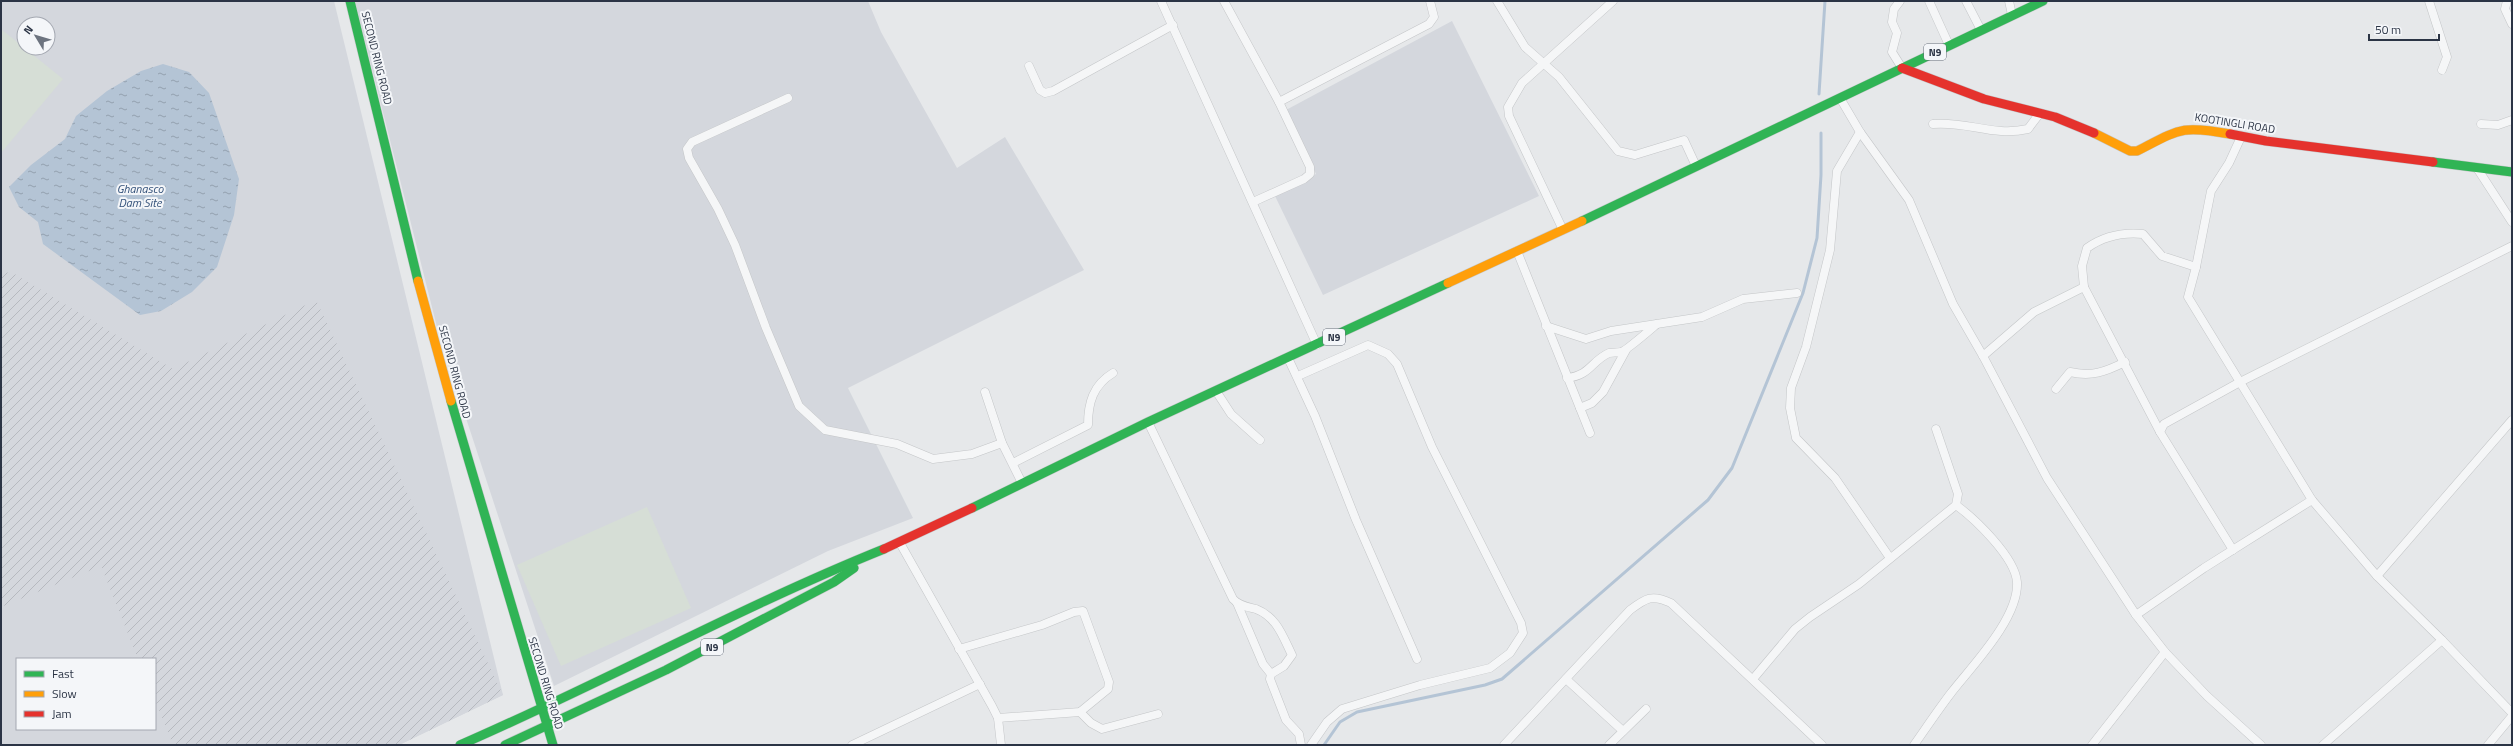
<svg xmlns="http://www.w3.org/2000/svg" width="2513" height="746" font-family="'Titillium Web',sans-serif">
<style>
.built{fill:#d4d7dd;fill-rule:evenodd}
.industrial{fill:url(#industrial-furrows)}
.pitch{fill:#d6ded6}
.water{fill:url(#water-ripples)}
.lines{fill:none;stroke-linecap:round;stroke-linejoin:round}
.stream{stroke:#b4c4d5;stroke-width:3}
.street-casing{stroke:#c4c6c8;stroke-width:9}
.fast-casing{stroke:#c4c6c8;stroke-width:10}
.slow-casing{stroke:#c4c6c8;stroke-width:10}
.jam-casing{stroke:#c4c6c8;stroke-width:10}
.street{stroke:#f5f6f7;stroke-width:8}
.fast{stroke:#30b455;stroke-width:9}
.slow{stroke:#ff9f0a;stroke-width:9}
.jam{stroke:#e5322d;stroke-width:9}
.labels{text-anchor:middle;stroke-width:4;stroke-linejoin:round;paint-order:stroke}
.shield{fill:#f4f6f9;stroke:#676e7b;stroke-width:1}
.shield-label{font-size:10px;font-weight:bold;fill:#2b3445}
.street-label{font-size:11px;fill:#2b3445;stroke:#f4f6f9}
.water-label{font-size:12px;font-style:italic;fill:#34527a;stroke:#f4f6f9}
</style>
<defs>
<pattern id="industrial-furrows" width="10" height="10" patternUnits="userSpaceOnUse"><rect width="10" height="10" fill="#d4d7dd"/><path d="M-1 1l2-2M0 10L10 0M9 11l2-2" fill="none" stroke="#b6b9bf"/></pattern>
<pattern id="water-ripples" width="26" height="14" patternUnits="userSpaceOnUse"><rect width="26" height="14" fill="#b4c4d5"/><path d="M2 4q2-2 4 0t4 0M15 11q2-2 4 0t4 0" fill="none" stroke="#93a0af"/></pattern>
</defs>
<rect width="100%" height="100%" fill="#e6e8ea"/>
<g class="built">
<path d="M1,1H334L503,695L399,745H1ZM24,24H48V48H24ZM17,659H155V729H17Z"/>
<path d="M355,1H868L881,32L957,168L1005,137L1084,270L848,388L913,518L828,551L554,686L440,339Z"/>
<path d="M1452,21L1539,196L1323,295L1275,196L1316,174L1286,110Z"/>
</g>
<path class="industrial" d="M1,272L13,273L173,369L316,300L503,695L399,745H173L155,700V659H138L101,566L1,607Z"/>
<g class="pitch">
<path d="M1,29L63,79L1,153Z"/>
<path d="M647,507L691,608L561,666L517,565Z"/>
</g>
<path class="water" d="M163,64L189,72L209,93L239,179L234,215L217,267L192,292L161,311L140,315L43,244L38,222L19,207L9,187L31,165L65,139L76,116L107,91L141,71Z"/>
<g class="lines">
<g class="stream">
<path d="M1819,94L1825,1"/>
<path d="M1324,745L1340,722L1357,712L1485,685L1502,679L1708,500L1732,468L1803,293L1817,238L1821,175V133"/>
</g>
<g class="street-casing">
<g id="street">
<path d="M1161,1L1317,345"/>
<path d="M1224,1L1279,102L1310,167V174L1304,179L1253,202"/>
<path d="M1497,1L1525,47L1559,77L1618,151L1635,155L1684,140L1696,166"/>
<path d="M1900,1L1894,9L1892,22L1897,33L1892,52L1902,68"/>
<path d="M1929,1L1949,45"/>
<path d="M1966,1L1981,30"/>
<path d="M2009,1L2012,15"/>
<path d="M2429,1L2447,57L2442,70"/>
<path d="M2507,1L2505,9L2512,24"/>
<path d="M1029,66L1040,90L1045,93L1053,91L1173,25"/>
<path d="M788,98L692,142L687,149L689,158L718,209L735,245L766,328L799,406L825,430L897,444L933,459L972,454L1002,443"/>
<path d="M1840,98L1860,132L1909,200L1953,304L1983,356L2047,478L2136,615L2165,652L2207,696L2261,745"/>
<path d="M1279,102L1429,24L1434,17L1430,1"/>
<path d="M1933,124C1969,121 1993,137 2028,129L2040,113"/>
<path d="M2481,124L2498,125L2512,120"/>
<path d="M1860,132L1837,171L1830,250L1806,347L1791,388L1790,408L1796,438L1835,478L1890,558"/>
<path d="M2477,168L2512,222"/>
<path d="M1563,230L1509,116L1508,107L1522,83L1613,1"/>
<path d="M1517,251L1590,433"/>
<path d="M2196,267L2211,191L2229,163L2241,137"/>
<path d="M2084,287L2082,266L2087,248C2104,236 2122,232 2143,234L2162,256L2196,267L2188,297L2312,500L2377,576L2442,640L2512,713"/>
<path d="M1546,326L1586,339L1611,331L1702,317L1743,299L1797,293"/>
<path d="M1983,356L2034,312L2084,287L2160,432"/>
<path d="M1288,358L1315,416L1356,520L1417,659"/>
<path d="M1298,376L1368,345L1388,354L1397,364L1432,447L1521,623L1523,633L1510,653L1490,668L1420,685L1342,709L1327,722L1311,745"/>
<path d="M1567,378C1591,375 1591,361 1609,353C1613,352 1617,353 1621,352C1626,351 1651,329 1657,324"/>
<path d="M2056,389L2070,372C2091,377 2105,372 2125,362"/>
<path d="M1216,391L1231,414L1260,440"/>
<path d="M985,392L1002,443L1022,483"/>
<path d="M1580,408L1592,403L1603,392L1626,350"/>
<path d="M1148,422L1233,599C1239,606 1248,607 1256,609C1277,617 1283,637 1292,655L1284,666L1271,674L1270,679L1286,720L1299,734L1301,745"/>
<path d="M1013,463L1088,425C1088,403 1093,385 1113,373"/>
<path d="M900,543L992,706L998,718L1001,745"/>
<path d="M2233,550L2160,432L2164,424L2240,382L2512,246"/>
<path d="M2377,576L2512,420"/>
<path d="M1237,603L1263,664L1271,674"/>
<path d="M2136,615L2204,568L2312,500"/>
<path d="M959,649L1042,625L1074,612L1083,611L1109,682L1108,689L1080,712L998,718"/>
<path d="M1566,679L1623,731"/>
<path d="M1753,679L1795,629L1810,617L1859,584L1956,505L1958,494L1936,429"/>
<path d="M1080,712L1091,723L1102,729L1158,714"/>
<path d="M852,745L980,684"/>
<path d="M1504,745L1630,610C1646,598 1652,594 1671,603L1822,745"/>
<path d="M1609,745L1646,709"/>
<path d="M1914,745C1926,728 1938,710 1951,693C1972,666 2019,618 2017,582C2015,557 1975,519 1956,505"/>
<path d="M2092,745L2165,652"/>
<path d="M2323,745L2442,640"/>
<path d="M2488,745L2512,716"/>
</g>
</g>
<g class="fast-casing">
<g id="fast">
<path d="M350,1L418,281"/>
<path d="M2433,162L2512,172"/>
<path d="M1582,221L2043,1"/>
<path d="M451,401L553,745"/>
<path d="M972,508L1148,422L1448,283"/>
<path d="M460,745C603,683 740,607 884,549"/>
<path d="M505,745L666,670L834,582L854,568"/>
</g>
</g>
<g class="slow-casing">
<g id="slow">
<path d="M2094,133L2130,151H2137C2180,129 2181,125 2230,134"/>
<path d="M418,281L451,401"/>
<path d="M1448,283L1582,221"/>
</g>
</g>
<g class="jam-casing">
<g id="jam">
<path d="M1902,68L1984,99L2055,117L2094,133"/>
<path d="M2230,134L2266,141L2433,162"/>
<path d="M884,549L972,508"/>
</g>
</g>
<use href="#street" class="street"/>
<use href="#fast" class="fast"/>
<use href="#slow" class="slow"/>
<use href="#jam" class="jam"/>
</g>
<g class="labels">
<g class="shield">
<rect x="1924" y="44" width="22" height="16" rx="3"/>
<rect x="1323" y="329" width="22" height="16" rx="3"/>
<rect x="701" y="639" width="22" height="16" rx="3"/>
</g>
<g class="shield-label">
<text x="1935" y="56">N9</text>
<text x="1334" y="341">N9</text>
<text x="712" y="651">N9</text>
</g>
<g class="street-label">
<text transform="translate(377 58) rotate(76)" y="4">SECOND RING ROAD</text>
<text transform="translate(2235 123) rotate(9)" y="4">KOOTINGLI ROAD</text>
<text transform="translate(455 372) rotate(75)" y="4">SECOND RING ROAD</text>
<text transform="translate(546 683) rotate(73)" y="4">SECOND RING ROAD</text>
</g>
<g class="water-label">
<text x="140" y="193">Ghanasco<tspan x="140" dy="14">Dam Site</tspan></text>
</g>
</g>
<rect width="2513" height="746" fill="none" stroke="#2b3445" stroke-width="4"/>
<rect x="16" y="658" width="140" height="72" fill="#f4f6f9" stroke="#a4a8b1"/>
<rect x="24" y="671" width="20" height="6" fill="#30b455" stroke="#a4a8b1"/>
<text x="52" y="678" font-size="12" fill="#2b3445">Fast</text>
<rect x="24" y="691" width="20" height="6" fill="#ff9f0a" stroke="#a4a8b1"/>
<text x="52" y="698" font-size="12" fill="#2b3445">Slow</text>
<rect x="24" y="711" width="20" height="6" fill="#e5322d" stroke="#a4a8b1"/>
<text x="52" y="718" font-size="12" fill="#2b3445">Jam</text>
<g transform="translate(36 36) rotate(308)"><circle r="19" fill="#f4f6f9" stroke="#a4a8b1"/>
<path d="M0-3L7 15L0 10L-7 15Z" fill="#6c737f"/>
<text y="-6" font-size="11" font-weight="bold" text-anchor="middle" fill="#2b3445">N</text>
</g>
<path d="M2369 34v6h70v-6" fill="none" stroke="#2b3445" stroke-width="2"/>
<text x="2375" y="34" font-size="12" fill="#2b3445" stroke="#f4f6f9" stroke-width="3" paint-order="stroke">50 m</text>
</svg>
